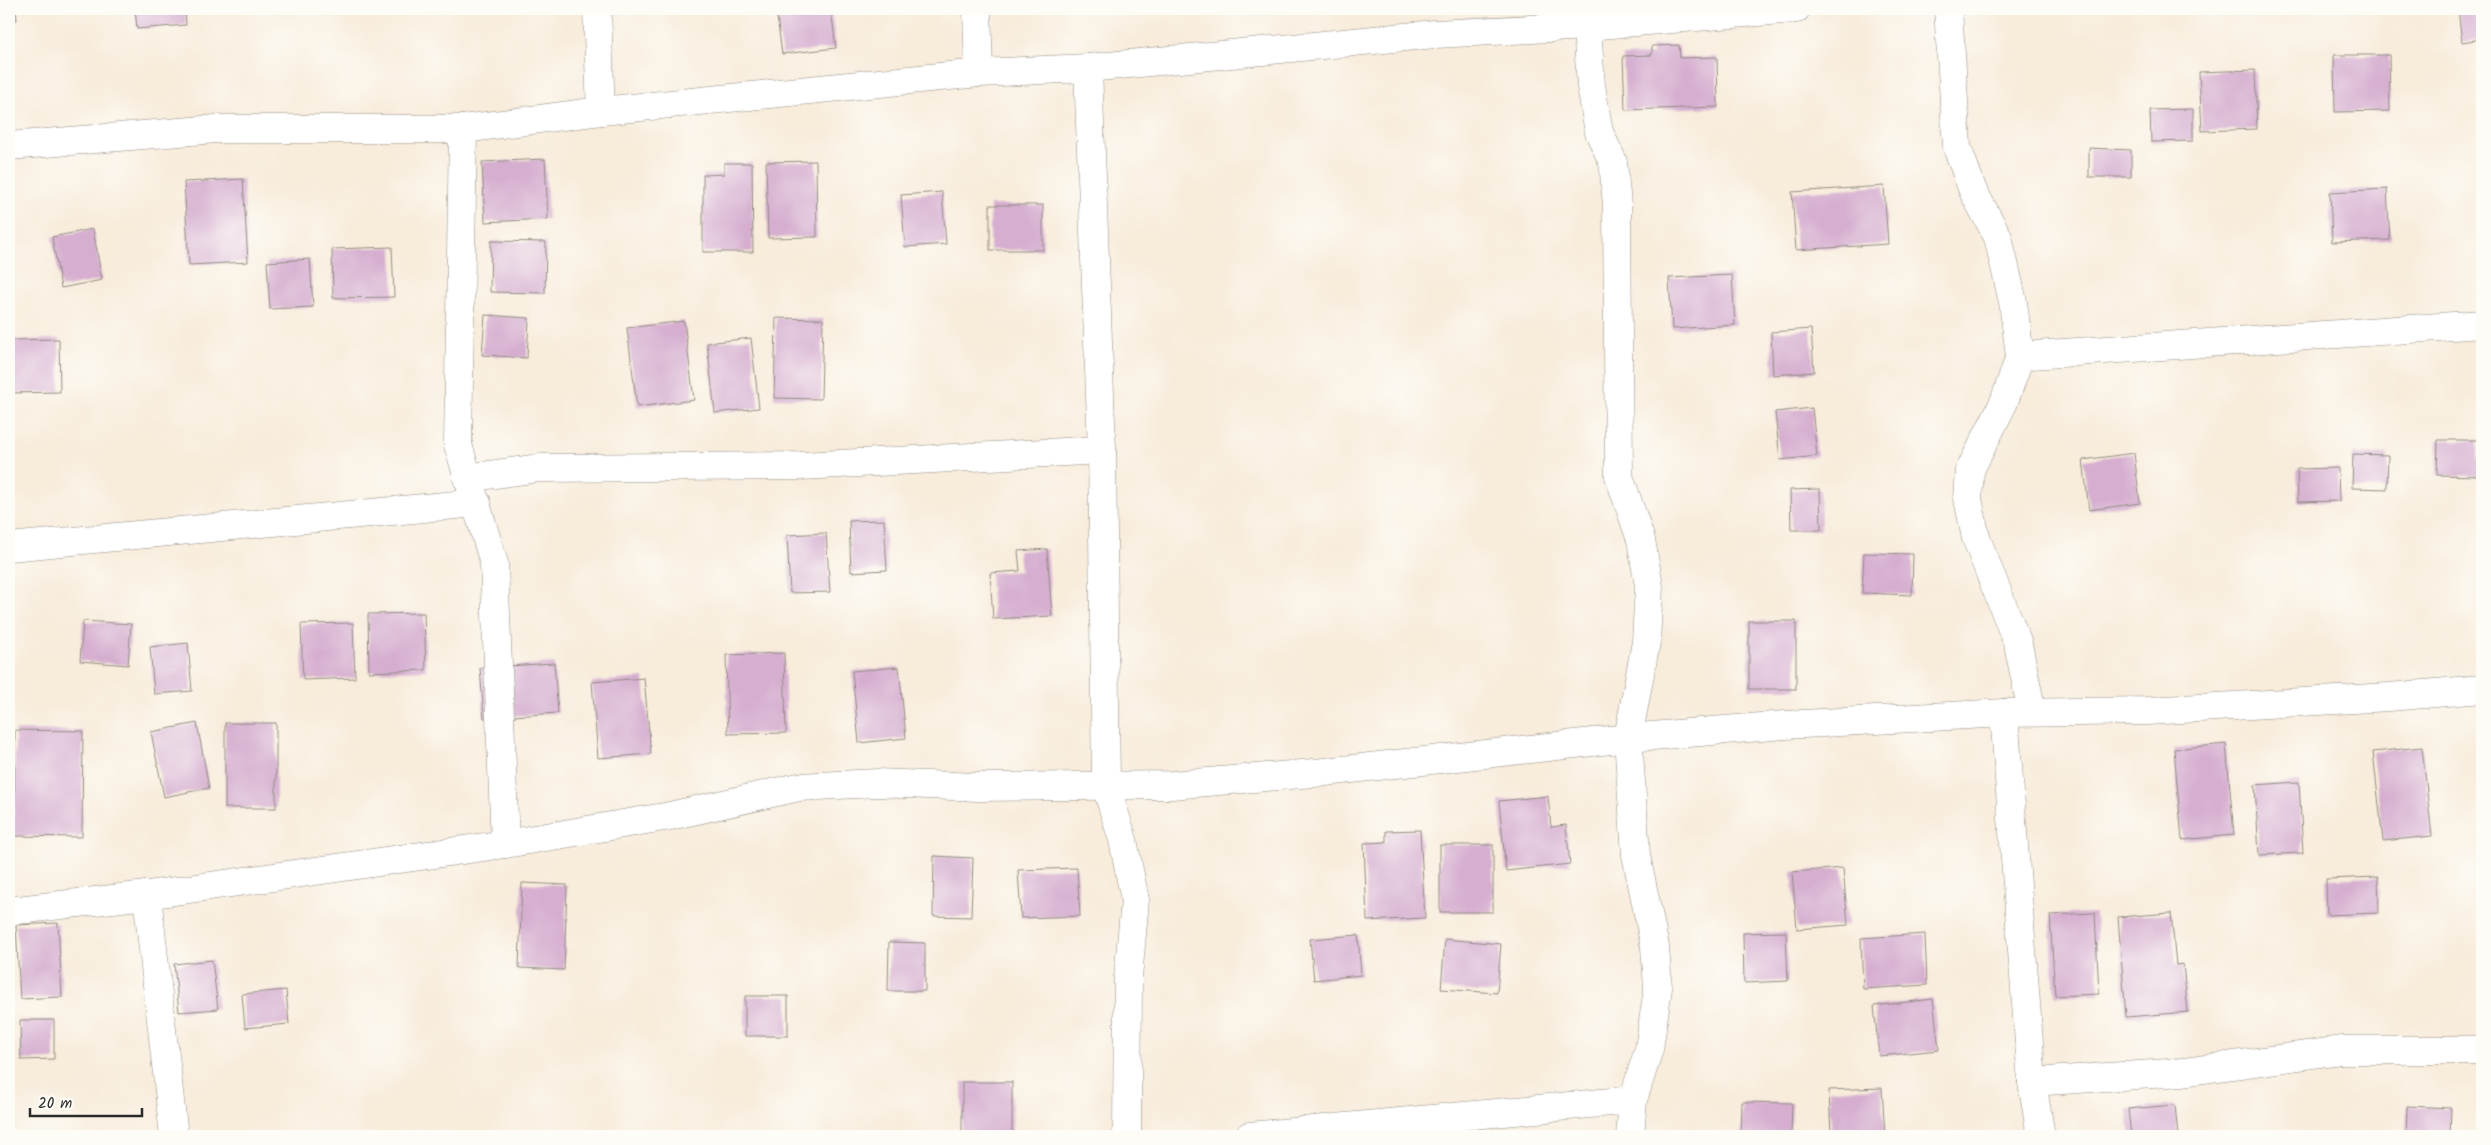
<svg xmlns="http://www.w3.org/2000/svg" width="2491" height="1145" font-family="Kalam,sans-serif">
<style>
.building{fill:#d6afd0}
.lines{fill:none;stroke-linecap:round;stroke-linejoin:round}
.street-casing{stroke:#928c83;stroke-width:29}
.street{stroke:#fff;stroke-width:28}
</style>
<rect width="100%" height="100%" fill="#fdfcf7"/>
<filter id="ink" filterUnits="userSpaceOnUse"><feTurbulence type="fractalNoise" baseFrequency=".02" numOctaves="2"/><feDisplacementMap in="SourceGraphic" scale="10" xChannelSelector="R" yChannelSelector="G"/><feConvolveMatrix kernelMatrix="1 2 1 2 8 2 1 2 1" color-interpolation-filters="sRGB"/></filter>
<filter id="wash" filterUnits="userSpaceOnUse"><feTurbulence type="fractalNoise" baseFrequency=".0096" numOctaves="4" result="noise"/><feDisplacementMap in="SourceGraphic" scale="20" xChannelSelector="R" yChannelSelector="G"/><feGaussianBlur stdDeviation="1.12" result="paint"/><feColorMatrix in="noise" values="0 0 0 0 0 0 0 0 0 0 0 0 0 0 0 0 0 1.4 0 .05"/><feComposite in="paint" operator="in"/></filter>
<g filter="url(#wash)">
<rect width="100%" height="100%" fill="#f8ecdb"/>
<g id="blocks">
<g class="building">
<path d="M9,9H16L17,20H9Z"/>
<path d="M135,9H185L186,25L137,29Z"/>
<path d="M776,9H831L836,48L782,54Z"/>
<path d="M2458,9H2482V39L2462,42Z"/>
<path d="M1679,45L1680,58L1717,57L1718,107L1625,110L1623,56L1652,55V46Z"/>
<path d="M2334,55H2389L2390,111L2335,112Z"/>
<path d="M2255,70L2257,129L2202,131L2199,72Z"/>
<path d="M2193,109V141L2151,142L2150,110Z"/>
<path d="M2089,148L2131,150V177H2089Z"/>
<path d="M545,159L548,219L485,222L482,162Z"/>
<path d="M816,161L817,237L768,238L766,162Z"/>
<path d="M724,163H752L753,252H703V175L724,174Z"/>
<path d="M243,179L248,262L189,265L184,182Z"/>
<path d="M1884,186L1888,244L1796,250L1792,192Z"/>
<path d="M2387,189L2390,240L2332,242L2330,192Z"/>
<path d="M942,192L946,244L905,247L901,195Z"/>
<rect x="990" y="205" width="53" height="45"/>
<path d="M93,229L102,280L61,288L52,237Z"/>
<path d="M491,241L546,242L545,293L490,292Z"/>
<path d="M392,247L394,297L333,298L332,249Z"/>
<path d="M310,259L313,307L270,309L267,262Z"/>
<path d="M1732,275L1735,325L1672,329L1669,278Z"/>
<path d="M485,315L529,318L527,358L482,355Z"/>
<path d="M776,318L823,319L821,399L774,398Z"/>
<path d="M684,321L694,400L637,407L627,328Z"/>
<path d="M1811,329L1814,372L1773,375L1771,332Z"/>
<path d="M751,338L759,408L715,413L707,343Z"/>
<path d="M59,339L60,392L10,393L9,340Z"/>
<path d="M1812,408L1817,456L1780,460L1775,412Z"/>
<path d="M2438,440H2478V476L2437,475Z"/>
<path d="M2134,453L2140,503L2089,510L2083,460Z"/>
<path d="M2353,454L2388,455L2387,489L2352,488Z"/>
<path d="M2338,468L2339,501L2298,502L2297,469Z"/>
<path d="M1820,489L1821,530H1791L1790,490Z"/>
<path d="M884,520L887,570L851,572L849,521Z"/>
<path d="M826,533L830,592L790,593L787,535Z"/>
<path d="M1047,549L1052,616L993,619L990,573L1020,571L1018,551Z"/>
<path d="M1864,553L1913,554L1912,595L1862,593Z"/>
<path d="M424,613L426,670L369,672L368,614Z"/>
<path d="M83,621L131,624L128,665L80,661Z"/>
<rect x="1749" y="621" width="47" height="68"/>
<path d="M353,623L355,678L303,680L301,624Z"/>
<path d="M188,643L192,691L154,694L150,647Z"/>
<path d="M784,653L786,733L728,734L726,655Z"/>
<path d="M554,663L558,713L484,718L480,668Z"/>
<path d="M899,667L906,738L859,743L852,671Z"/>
<path d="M644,678L651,754L598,758L592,682Z"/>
<path d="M197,723L209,788L164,797L151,732Z"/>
<rect x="225" y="723" width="51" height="85"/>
<path d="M15,730L83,731L82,837L14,836Z"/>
<path d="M2226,744L2234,835L2182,840L2174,749Z"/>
<path d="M2422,747L2432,836L2383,841L2373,752Z"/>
<path d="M2299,782L2303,853L2259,855L2255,785Z"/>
<path d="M1548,796L1551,827L1566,825L1570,864L1506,871L1499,801Z"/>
<path d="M1420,830L1425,918L1367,921L1364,843L1386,842V831Z"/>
<rect x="1440" y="845" width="53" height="67"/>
<path d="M934,856L973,858L971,917L933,916Z"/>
<path d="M1077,868L1080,916L1021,918L1018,870Z"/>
<path d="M1843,868L1848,925L1797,929L1792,872Z"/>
<path d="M2378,877L2379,913L2327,915L2326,879Z"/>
<path d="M522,883L567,885L564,970L519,968Z"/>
<path d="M2095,913L2099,994L2055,996L2050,915Z"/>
<path d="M2171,913L2176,965L2183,964L2188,1012L2126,1017L2118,917Z"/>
<path d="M58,923L62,997L20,999L16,925Z"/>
<path d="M1786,932L1788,981L1744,983L1743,933Z"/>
<path d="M1925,934L1927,985L1863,989L1861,938Z"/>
<path d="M1358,935L1361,975L1314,980L1310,939Z"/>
<path d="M1445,939L1501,944L1497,993L1441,989Z"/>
<path d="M889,942L925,943V991H888Z"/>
<path d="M212,960L218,1009L179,1012L174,964Z"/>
<path d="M286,990L289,1024L245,1028L242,994Z"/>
<rect x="745" y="996" width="43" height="40"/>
<path d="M1933,999L1939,1050L1879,1056L1874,1006Z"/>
<path d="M20,1020H54V1059L21,1060Z"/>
<rect x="962" y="1082" width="50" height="54"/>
<path d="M1882,1088L1885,1136H1831L1829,1090Z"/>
<path d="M1742,1102L1792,1103L1791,1136H1741Z"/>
<path d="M2175,1105L2178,1136H2131L2128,1109Z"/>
<path d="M2407,1106L2451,1108L2450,1136H2406Z"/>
</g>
</g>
</g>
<g filter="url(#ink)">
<use href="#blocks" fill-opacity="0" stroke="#928c83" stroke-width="1"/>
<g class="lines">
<g class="street-casing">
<g id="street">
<path d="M597,9L601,111"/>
<path d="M977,9L979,73"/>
<path d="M1948,9L1957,147L1973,191L1998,237L2013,302L2020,356L2004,402L1970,470L1968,499L1976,538L2018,644L2032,712"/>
<path d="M1587,26L1591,86L1599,132L1613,162L1617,205L1619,476L1641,540L1649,586L1646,642L1628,738L1636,855L1655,947L1658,988L1649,1049L1633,1100L1630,1136"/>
<path d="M1088,68L1102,450L1106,786L1123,840L1135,900L1128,978L1127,1136"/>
<path d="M463,129L458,445L494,563L505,844"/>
<path d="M9,146L216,129H463L601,111L979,73L1088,68L1435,34L1587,26L1796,9"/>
<path d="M2020,356L2482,324"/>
<path d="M467,478L539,468L801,466L1102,450"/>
<path d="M9,547L477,503"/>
<path d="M2004,713L2032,1082L2041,1136"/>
<path d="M147,895L174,1136"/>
<path d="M9,911L147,895L505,844L670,816L799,787L877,783L978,787L1172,785L1325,772L1628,738L1785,725L2004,713L2147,711L2389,697L2482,689"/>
<path d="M2032,1082L2183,1072L2342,1050H2482"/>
<path d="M1249,1136L1633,1100"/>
</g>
</g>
<use href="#street" class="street"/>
</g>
</g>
<rect width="2491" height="1145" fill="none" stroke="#fdfcf7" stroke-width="30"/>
<path d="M30 1108v8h112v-8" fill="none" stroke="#2b2b2b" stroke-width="2.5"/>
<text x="38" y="1108" font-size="15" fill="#2b2b2b" stroke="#fdfcf7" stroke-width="4" paint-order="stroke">20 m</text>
</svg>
